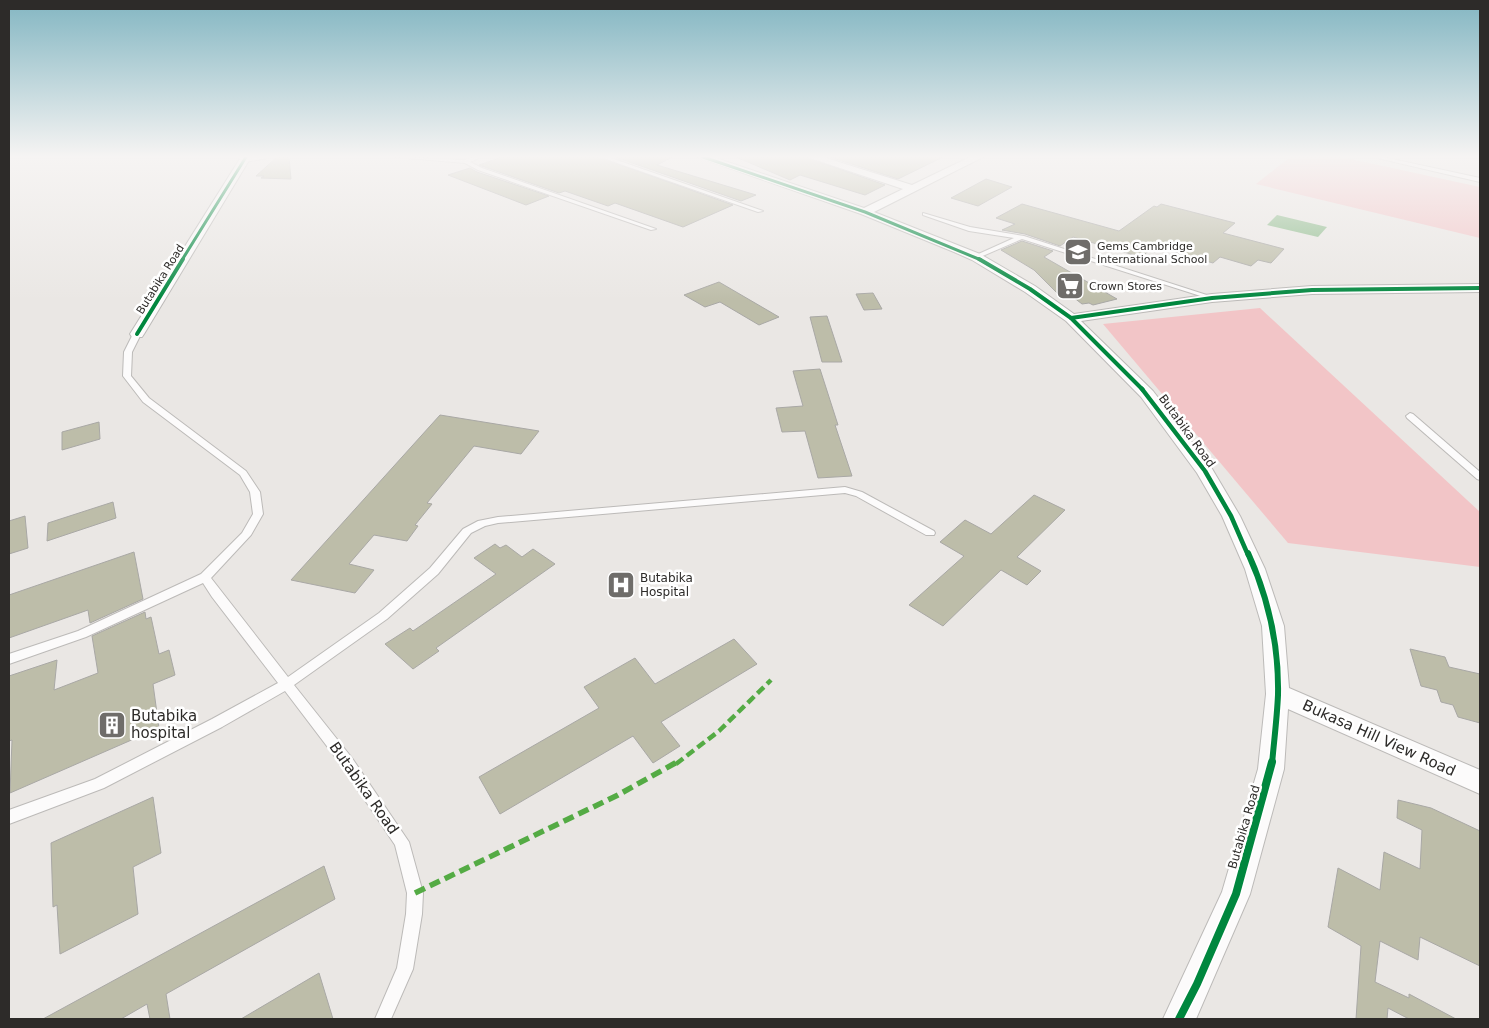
<svg xmlns="http://www.w3.org/2000/svg" width="1489" height="1028" font-family="'DejaVu Sans',sans-serif">
<style>
.green{fill:#f2c5c7}
.water{fill:#8cba8a}
.building{fill:#bdbda9;stroke:#a9a8a5}
.lines{fill:none;stroke-linecap:round;stroke-linejoin:round}
.lane-casing{stroke:#bcbab8;stroke-width:2}
.street-casing{stroke:#bcbab8;stroke-width:2}
.lane{fill:#fcfbfb;fill-rule:evenodd}
.street{fill:#fcfbfb;fill-rule:evenodd}
.quiet-far1{stroke:#54ab44;stroke-width:4.5;stroke-dasharray:9 4.5;stroke-linecap:butt}
.quiet{stroke:#54ab44;stroke-width:5.5;stroke-dasharray:11 5.5;stroke-linecap:butt}
.cycleway-far4-casing{stroke:#fff;stroke-width:5}
.cycleway-far3-casing{stroke:#fff;stroke-width:6}
.cycleway-far2-casing{stroke:#fff;stroke-width:8}
.cycleway-far1-casing{stroke:#fff;stroke-width:9}
.cycleway-casing{stroke:#fff;stroke-width:11}
.cycleway-far4{stroke:#00873e;stroke-width:3}
.cycleway-far3{stroke:#00873e;stroke-width:4}
.cycleway-far2{stroke:#00873e;stroke-width:4.5}
.cycleway-far1{stroke:#00873e;stroke-width:6}
.cycleway{stroke:#00873e;stroke-width:8}
.labels{text-anchor:middle;stroke-width:5;stroke-linejoin:round;paint-order:stroke}
.far-poi-label{font-size:11px;fill:#2d2b29;stroke:#fff;text-anchor:start}
.far-street-label{font-size:11px;fill:#2d2b29;stroke:#fff}
.street-label{font-size:12px;fill:#2d2b29;stroke:#fff}
.poi-label{font-size:12px;fill:#2d2b29;stroke:#fff;text-anchor:start}
.near-poi-label{font-size:15px;fill:#2d2b29;stroke:#fff;text-anchor:start}
.near-street-label{font-size:15px;fill:#2d2b29;stroke:#fff}
</style>
<rect width="100%" height="100%" fill="#eae7e4"/>
<g class="green">
<path d="M1290,157H1341L1480,187V238L1256,184Z"/>
<path d="M1260,308L1480,512V567L1288,543L1103,324Z"/>
</g>
<path class="water" d="M1277,215L1327,227L1318,237L1267,225Z"/>
<g class="building">
<path d="M277,157H289L291,179L261,178L264,176H256Z"/>
<path d="M502,157H598L733,205L683,227L615,203L608,206L565,191L559,193L479,165Z"/>
<path d="M615,157H672L657,165L756,195L741,201Z"/>
<path d="M736,157H805L885,185L865,195L800,175L790,180Z"/>
<path d="M830,157H943L898,179Z"/>
<path d="M470,168L477,172L549,196L526,205L448,175Z"/>
<path d="M986,179L1012,187L978,206L951,198Z"/>
<path d="M1022,204L1119,231L1154,206L1157,207L1161,204L1235,223L1223,233L1284,249L1271,263L1258,260L1251,266L1220,257L1213,263L1161,248L1155,252L1150,250L1141,257L1073,237L1060,246L1025,234L1002,230L1015,224L996,218Z"/>
<path d="M1022,241L1053,251L1044,257L1117,299L1093,305L1089,303L1082,304L1068,293L1058,294L1034,270L1001,250Z"/>
<path d="M719,282L779,317L759,325L720,302L705,307L684,295Z"/>
<path d="M873,293L882,309L864,310L856,294Z"/>
<path d="M827,316L842,362H822L810,317Z"/>
<path d="M820,369L838,425H835L852,476L818,478L805,431L782,432L776,408L803,406L793,371Z"/>
<path d="M440,415L539,431L521,454L474,446L427,503L432,504L415,525L418,526L407,541L374,535L349,564L374,570L355,593L291,580Z"/>
<path d="M99,422L100,439L62,450V432Z"/>
<path d="M1034,495L1065,510L1017,557L1041,571L1027,585L1001,570L943,626L909,605L964,556L940,542L965,520L991,534Z"/>
<path d="M113,502L116,518L47,541L48,523Z"/>
<path d="M25,516L28,548L9,554V521Z"/>
<path d="M495,544L500,548L506,545L522,557L533,549L555,564L436,648L439,651L413,669L385,644L410,628L413,631L496,574L474,558Z"/>
<path d="M134,552L143,599L90,623L88,610L9,638V595Z"/>
<path d="M145,612L146,619L151,617L159,654L169,650L175,675L153,684L159,728L10,793L12,740L9,741V676L57,660L54,690L98,673L92,636Z"/>
<path d="M734,639L757,664L661,722L680,746L653,763L633,736L500,814L479,777L599,708L584,687L635,658L655,684Z"/>
<path d="M1410,649L1445,657L1449,667L1480,674V723L1458,717L1453,705L1441,702L1437,690L1421,686Z"/>
<path d="M153,797L161,853L133,867L138,914L60,954L57,905L53,907L51,843Z"/>
<path d="M1398,800L1431,808L1480,831V966L1420,937L1418,960L1380,941L1375,982L1409,998V994L1456,1019H1409L1388,1008L1387,1019H1356L1361,946L1328,927L1338,868L1380,890L1384,852L1420,869L1422,830L1397,818Z"/>
<path d="M324,866L335,899L166,994L170,1019H150L147,1004L121,1019H43Z"/>
<path d="M319,973L333,1019H241Z"/>
</g>
<g class="lines">
<g class="lane-casing">
<g id="lane">
<path d="M255,157H273L245,162L242,160Z"/>
<path d="M396,157L465,160L474,157H481L470,162L482,168L656,229L651,230L478,170L465,163Z"/>
<path d="M600,157H608L763,211L758,212Z"/>
<path d="M1373,157H1383L1480,178V182Z"/>
<path d="M923,213L970,227L1024,236L1216,298L1210,299L1022,239L978,258H974V256L1014,238L969,231L923,215Z"/>
<path d="M134,332H140L141,334L132,352L131,376L149,398L246,471L260,492L263,514L251,535L211,578L288,677L379,613L430,568L463,529L478,521L498,517L845,487L862,492L934,531L935,533L934,535H926L856,496L845,493L498,523L485,526L471,533L438,574L387,619L294,685L352,758L409,842L423,893L422,914L413,969L391,1019H375L397,968L406,914L407,893L395,845L342,766L285,691L222,727L104,788L9,824V810L95,779L212,719L278,683L212,597L203,583L86,637L9,664V654L78,631L201,574L242,533L253,514L250,492L240,475L143,402L123,376L124,352Z"/>
<path d="M1410,413L1413,414L1480,472V480L1477,479L1407,418L1406,416Z"/>
</g>
</g>
<g class="street-casing">
<g id="street">
<path d="M241,157H251L144,334L142,337H132L130,334Z"/>
<path d="M698,157H713L864,208L903,189L807,157H823L912,185L970,157H983L874,212L980,254L1035,286L1074,314L1212,294L1312,286L1480,284V292L1312,294L1212,302L1081,321L1153,391L1211,467L1240,516L1265,569L1284,626L1289,688L1480,770V794L1288,709L1284,769L1250,894L1196,1019H1163L1222,892L1258,769L1266,694L1262,626L1245,569L1222,516L1197,473L1141,397L1066,321L1025,292L972,260L954,252L861,214Z"/>
</g>
</g>
<use href="#lane" class="lane"/>
<use href="#street" class="street"/>
<path class="quiet-far1" d="M676,764L719,731L771,680"/>
<path class="quiet" d="M415,893L618,795L677,762"/>
<g class="cycleway-far4-casing">
<g id="cycleway-far4">
<path d="M703,157L865,212L981,260"/>
<path d="M182,260L246,157"/>
</g>
</g>
<g class="cycleway-far3-casing">
<g id="cycleway-far3">
<path d="M979,259L1030,289L1071,318L1143,390"/>
<path d="M1071,318L1212,298L1312,290L1480,288"/>
<path d="M137,334L183,259"/>
</g>
</g>
<g class="cycleway-far2-casing">
<path id="cycleway-far2" d="M1142,389L1205,471L1231,516L1248,555"/>
</g>
<g class="cycleway-far1-casing">
<path id="cycleway-far1" d="M1248,553C1268,597 1279,646 1278,695C1277,718 1274,741 1272,764"/>
</g>
<g class="cycleway-casing">
<path id="cycleway" d="M1179,1019L1197,984L1236,894L1272,762"/>
</g>
<use href="#cycleway-far4" class="cycleway-far4"/>
<use href="#cycleway-far3" class="cycleway-far3"/>
<use href="#cycleway-far2" class="cycleway-far2"/>
<use href="#cycleway-far1" class="cycleway-far1"/>
<use href="#cycleway" class="cycleway"/>
</g>
<linearGradient id="sky" x2="0" y2="1"><stop stop-color="#83b6c2"/><stop offset="0.52" stop-color="#f6f4f3"/><stop offset="1" stop-color="#f6f4f3" stop-opacity="0"/></linearGradient>
<rect width="1489" height="301" fill="url(#sky)"/>
<defs>
<g id="school-square" transform="scale(1.4375)"><rect x="-9" y="-9" width="18" height="18" rx="4" fill="#6f6d6a" stroke="#fff"/><path d="M0-5L7-2L0 1L-7-2ZM-4 1L0 2.5L4 1V4Q0 6-4 4Z" fill="#fff"/></g>
<g id="supermarket-square" transform="scale(1.4375)"><rect x="-9" y="-9" width="18" height="18" rx="4" fill="#6f6d6a" stroke="#fff"/><path d="M-6-5.5h2.5l.6 2H6L4.5 2H-2.5L-4.4-4H-6ZM-1.5 3.2a1.3 1.3 0 1 0 .1 0ZM3 3.2a1.3 1.3 0 1 0 .1 0Z" fill="#fff"/></g>
<g id="hospital-square" transform="scale(1.4375)"><rect x="-9" y="-9" width="18" height="18" rx="4" fill="#6f6d6a" stroke="#fff"/><path d="M-5-5h3v3.5h4V-5h3V5h-3V1.5h-4V5h-3Z" fill="#fff"/></g>
<g id="building-square" transform="scale(1.4375)"><rect x="-9" y="-9" width="18" height="18" rx="4" fill="#6f6d6a" stroke="#fff"/><path d="M-4-6H4V6H1V3H-1V6H-4ZM-2.5-4.3h1.7v1.8h-1.7ZM.8-4.3h1.7v1.8H.8ZM-2.5-1h1.7V.8h-1.7ZM.8-1h1.7V.8H.8Z" fill="#fff"/></g>
</defs>
<g fill-rule="evenodd">
<use href="#school-square" x="1078" y="252"/>
<use href="#supermarket-square" x="1070" y="286"/>
<use href="#hospital-square" x="621" y="585"/>
<use href="#building-square" x="112" y="725"/>
</g>
<g class="labels">
<g class="far-poi-label">
<text x="1097" y="250">Gems Cambridge<tspan x="1097" dy="13">International School</tspan></text>
<text x="1089" y="290">Crown Stores</text>
</g>
<g class="far-street-label">
<text transform="translate(160 279) rotate(-58)" y="4">Butabika Road</text>
</g>
<g class="street-label">
<text transform="translate(1187 431) rotate(54)" y="4">Butabika Road</text>
<text transform="translate(1244 827) rotate(-74)" y="4">Butabika Road</text>
</g>
<g class="poi-label">
<text x="640" y="582">Butabika<tspan x="640" dy="14">Hospital</tspan></text>
</g>
<g class="near-poi-label">
<text x="131" y="721">Butabika<tspan x="131" dy="17">hospital</tspan></text>
</g>
<g class="near-street-label">
<text transform="translate(1379 738) rotate(24)" y="5">Bukasa Hill View Road</text>
<text transform="translate(364 788) rotate(55)" y="5">Butabika Road</text>
</g>
</g>
<rect width="1489" height="1028" fill="none" stroke="#2d2b29" stroke-width="20"/>
</svg>
